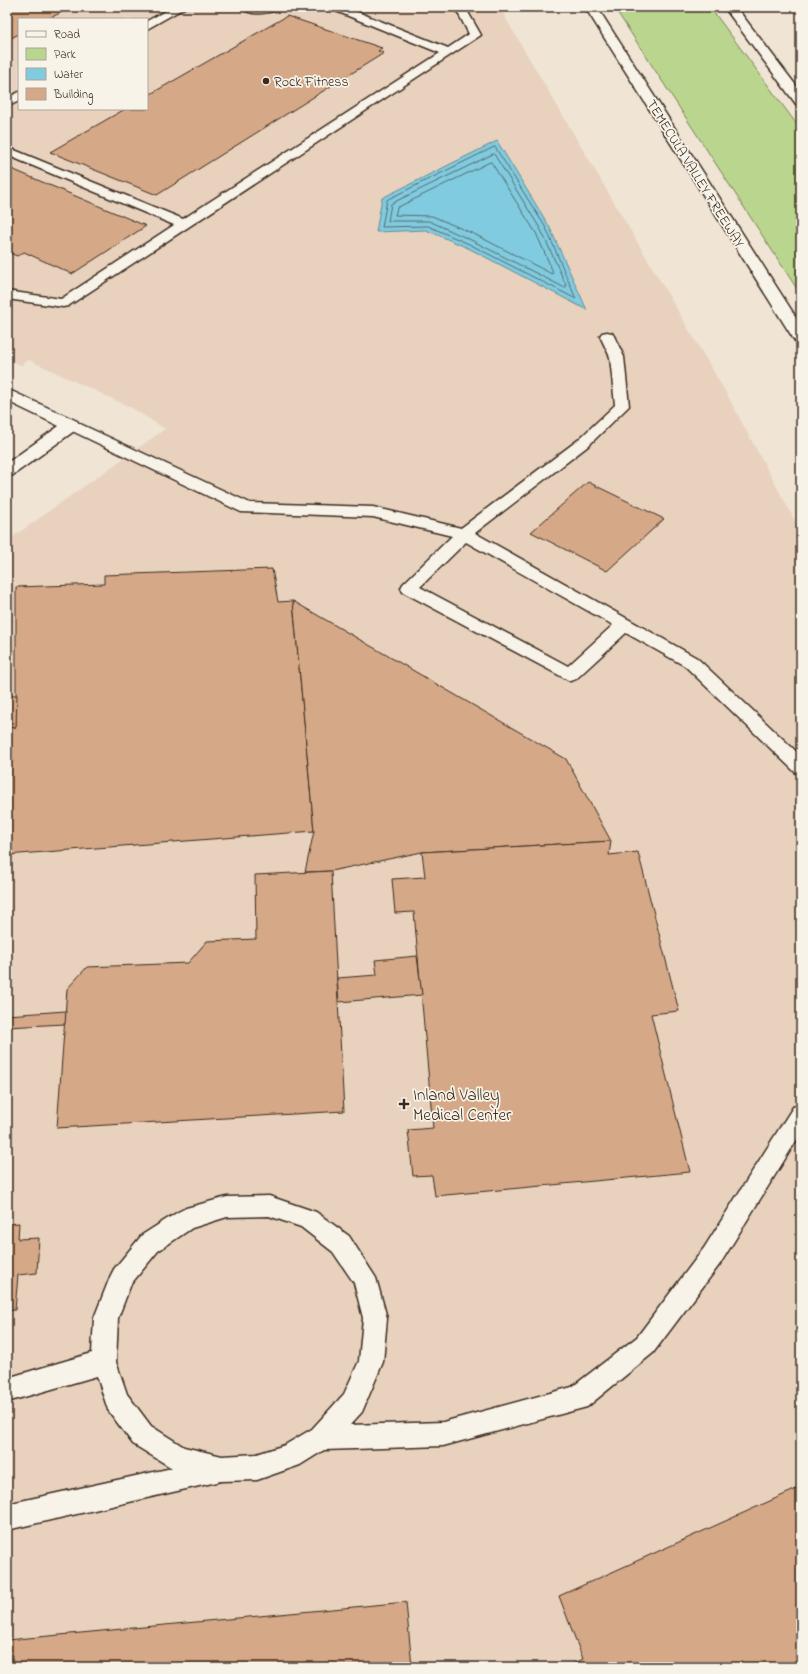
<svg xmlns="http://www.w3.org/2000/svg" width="808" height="1674" font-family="'Indie Flower',sans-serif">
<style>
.built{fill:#e8d2be;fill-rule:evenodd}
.green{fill:#bad68e;stroke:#7a8056}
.water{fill:#80cbe0;stroke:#648b92}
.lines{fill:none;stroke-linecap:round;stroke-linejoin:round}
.shore{stroke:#576a6c;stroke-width:1}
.building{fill:#d5a987;stroke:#3b2a1e}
.lane-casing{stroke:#3b2a1e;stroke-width:3}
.secondary-casing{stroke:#3b2a1e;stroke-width:3}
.highway-casing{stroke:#3b2a1e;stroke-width:3}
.lane{fill:#f7f3e8;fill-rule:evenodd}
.secondary{fill:#f7f3e8;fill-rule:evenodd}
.highway{fill:#f7f3e8;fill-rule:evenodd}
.poi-dot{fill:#3b2a1e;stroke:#f7f3e8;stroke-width:1.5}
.labels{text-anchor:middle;stroke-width:3.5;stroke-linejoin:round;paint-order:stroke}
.far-poi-label{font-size:14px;fill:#3b2a1e;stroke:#f7f3e8;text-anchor:start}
.far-street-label{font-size:14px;fill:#3b2a1e;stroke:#f7f3e8}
.poi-label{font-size:17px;fill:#3b2a1e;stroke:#f7f3e8;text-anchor:start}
</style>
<rect width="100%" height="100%" fill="#f0e4d5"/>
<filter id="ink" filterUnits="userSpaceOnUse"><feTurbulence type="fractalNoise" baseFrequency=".025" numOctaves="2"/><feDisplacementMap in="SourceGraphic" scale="8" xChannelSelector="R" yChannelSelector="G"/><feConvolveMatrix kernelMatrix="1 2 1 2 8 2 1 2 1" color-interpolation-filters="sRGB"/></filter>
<g filter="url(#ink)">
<path class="built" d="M7,7H499L725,391L801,532V1667H7V541L165,429L132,408L29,360L21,365L7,359ZM19,19H147V109H19Z"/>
<path class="green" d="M614,7H710L801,130V295Z"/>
<path class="water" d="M497,141L549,226L587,310L468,248L426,230L376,232L382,198Z"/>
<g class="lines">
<g class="shore">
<path d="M495,147L546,228L576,299L469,244L428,226L382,227L387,200Z"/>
<path d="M494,154L541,230L566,285L565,288L471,240L429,221H388L391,204Z"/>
<path d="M491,162L536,233L553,272L552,274L474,234L432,216L395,215L397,208Z"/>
</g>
</g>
<g class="building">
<path d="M7,7H72L48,19H19V34L7,40Z"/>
<path d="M287,16L382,48L378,51L384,53L157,195L50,152L125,109H147V96Z"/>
<path d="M7,167L146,226L72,274L24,252L17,256L7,252Z"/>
<path d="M588,482L664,519L607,571L531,532Z"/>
<path d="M272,569L278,602L293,601L314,831L7,855V728L16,727V587L104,584V575Z"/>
<path d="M293,601L566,759L611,841L422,852L331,871L305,872L314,831Z"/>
<path d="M17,695L16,727L7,728V696Z"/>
<path d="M611,841L609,855L638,852L679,1011L651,1014L690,1172L435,1196L432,1175L413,1176L408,1130L433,1128L414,912L395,913L392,879L425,877L422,852Z"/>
<path d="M331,871L344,1111L57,1128L67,989L87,967L188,963L207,941L256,939L255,875Z"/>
<path d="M417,956L422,995L339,1002L337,978L377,975L375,960Z"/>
<path d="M66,1011L65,1024L7,1027V1015Z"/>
<path d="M19,1223L18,1239L39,1238L37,1273L18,1275L15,1310L7,1311V1224Z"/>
<path d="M801,1487V1667H567L583,1659L559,1596Z"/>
<path d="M406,1602L412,1667H7V1640Z"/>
</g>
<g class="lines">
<g class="lane-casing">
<g id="lane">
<path d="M173,7H186L147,29V21Z"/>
<path d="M241,7H284L283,9C270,12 251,18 241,7Z"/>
<path d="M330,7H345L448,48L469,34L455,7H465L481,35L68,306L63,307L7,299V291L61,299L174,225L7,155V147L183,219L440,53L331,9Z"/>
<path d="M19,92V101L7,107V98Z"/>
<path d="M607,332L612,333L614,336L624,357L629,406L588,446L475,533L697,658L801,756V774L795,772L685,666L626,633L576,679L570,681L403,592L401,588L403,584L452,536L373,517L241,512L66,428L64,425L66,422H76L250,503L373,507L461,528L578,440L615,405L610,357L600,336L602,333ZM466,542L613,625L568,666L420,587Z"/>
<path d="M801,1104V1133L720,1264L653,1353L587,1407L443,1446L324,1450L300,1465L257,1480L221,1481L7,1530V1504L172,1468L133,1444L108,1410L97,1376L7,1402V1378L92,1353L94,1318L110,1277L114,1269L142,1235L178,1212L186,1208L227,1197L269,1196L316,1212L349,1236L376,1278L387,1318L383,1362L362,1412L350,1425L443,1422L572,1387L637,1337L704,1248L793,1107ZM269,1216L301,1227L333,1252L354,1283L363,1318L359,1361L344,1394L312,1429L285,1445L257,1454L222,1456L184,1447L151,1426L127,1394L116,1362L118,1318L131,1284L158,1251L192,1228L227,1217Z"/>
</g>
</g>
<g class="secondary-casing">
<path id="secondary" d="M7,389L77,421L80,425L77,429L13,475L7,477V463L59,426L7,401Z"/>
</g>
<g class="highway-casing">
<g id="highway">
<path d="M585,7H597L801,325V343L795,341L793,338Z"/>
<path d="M724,7H736L801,92V105L796,104Z"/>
</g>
</g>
<use href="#lane" class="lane"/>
<use href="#secondary" class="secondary"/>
<use href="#highway" class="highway"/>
</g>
</g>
<g class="poi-dot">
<circle cx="266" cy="81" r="4"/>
<path d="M402 1098h4v4h4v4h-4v4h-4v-4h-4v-4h4z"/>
</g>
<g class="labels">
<g class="far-poi-label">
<text x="274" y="86">Rock Fitness</text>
</g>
<g class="far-street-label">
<text transform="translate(696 173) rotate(58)" y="5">TEMECULA VALLEY FREEWAY</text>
</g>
<g class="poi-label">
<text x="413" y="1100">Inland Valley<tspan x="413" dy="20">Medical Center</tspan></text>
</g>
</g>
<rect width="808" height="1674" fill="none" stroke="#f7f3e8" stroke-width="24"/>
<rect x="12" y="12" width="784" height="1650" fill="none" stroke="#3b2a1e" stroke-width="1.5" filter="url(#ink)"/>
<rect x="18" y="18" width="130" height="92" fill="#f7f3e8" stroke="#aca397"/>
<rect x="26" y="31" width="20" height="6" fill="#f7f3e8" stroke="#aca397"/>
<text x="54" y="38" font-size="12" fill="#3b2a1e">Road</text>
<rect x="26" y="48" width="20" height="12" fill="#bad68e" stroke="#aca397"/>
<text x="54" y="58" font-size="12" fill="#3b2a1e">Park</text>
<rect x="26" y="68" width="20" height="12" fill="#80cbe0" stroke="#aca397"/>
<text x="54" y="78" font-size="12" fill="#3b2a1e">Water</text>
<rect x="26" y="88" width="20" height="12" fill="#d5a987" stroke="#aca397"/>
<text x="54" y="98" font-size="12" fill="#3b2a1e">Building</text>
</svg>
